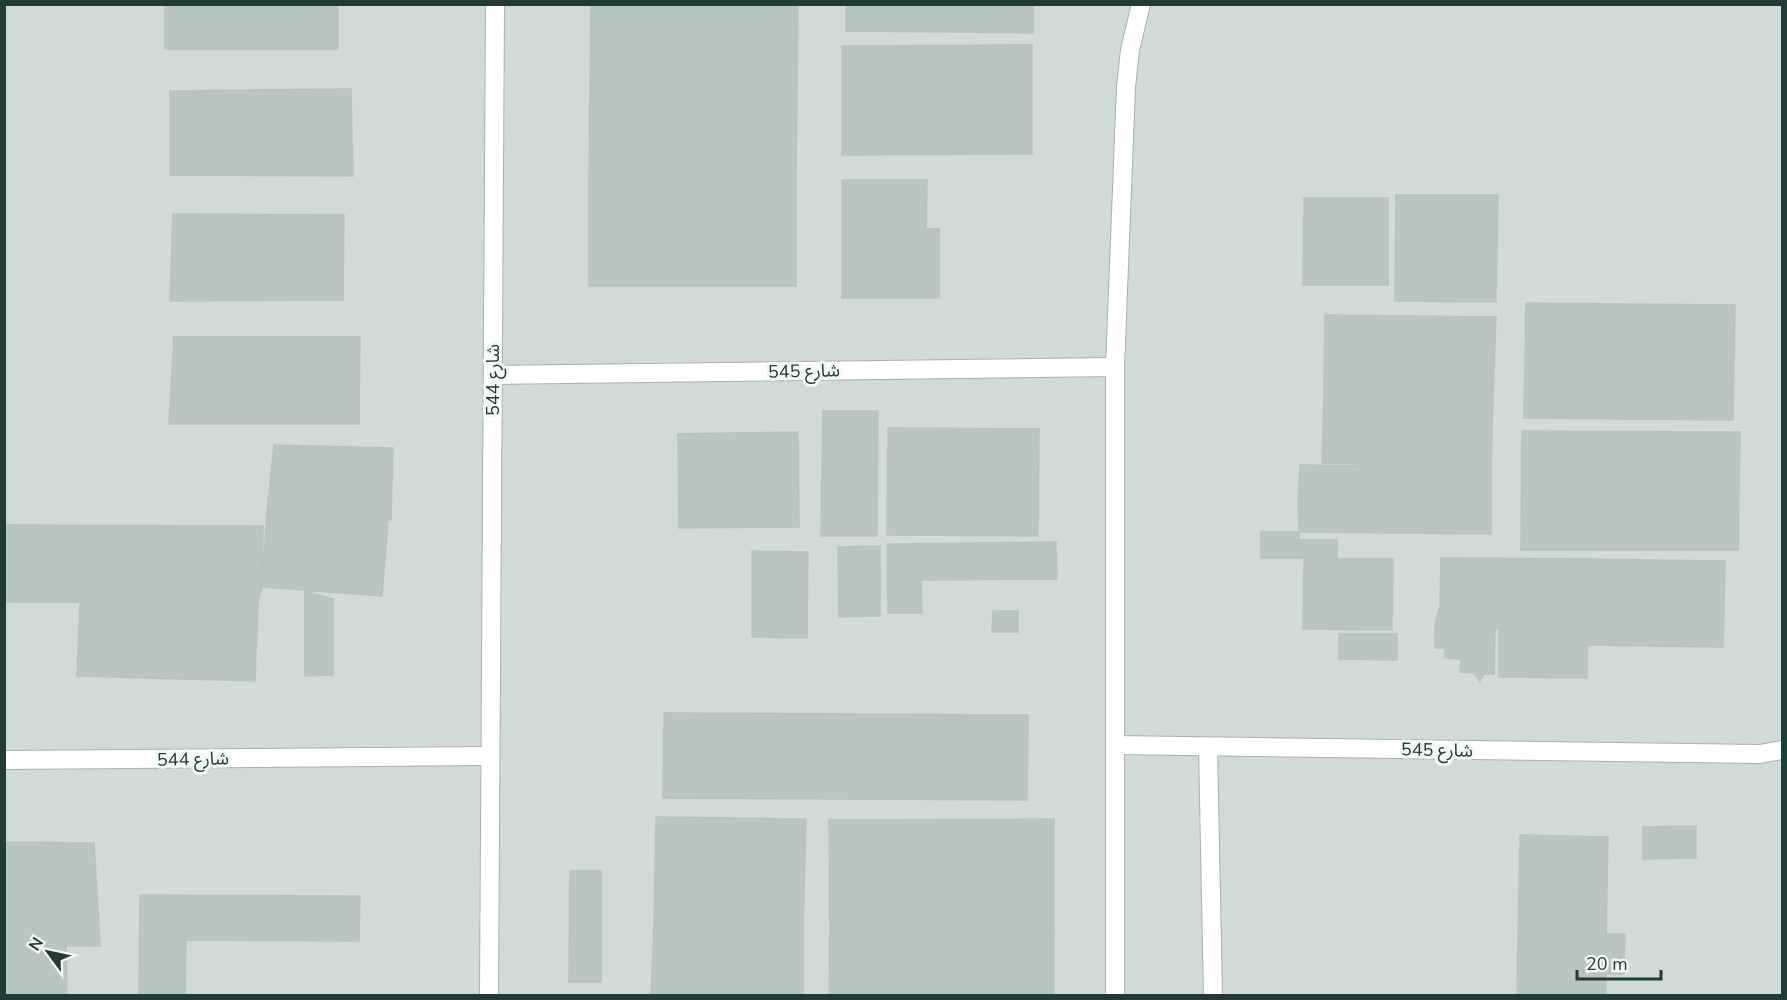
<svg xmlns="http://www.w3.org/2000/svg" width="1787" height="1000" font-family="'Nunito Sans','Noto Sans Arabic',sans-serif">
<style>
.built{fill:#d0dbd7}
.building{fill:#b7c6c1;stroke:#b4c4bf;stroke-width:1.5}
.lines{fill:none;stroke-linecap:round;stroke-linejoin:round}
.street-casing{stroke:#a4b3ae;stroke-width:20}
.street{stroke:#fff;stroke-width:18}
.labels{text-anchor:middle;stroke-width:6;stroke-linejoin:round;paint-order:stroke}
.street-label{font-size:18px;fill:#233b36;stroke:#f2f8f5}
</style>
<rect width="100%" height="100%" fill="#e1ebe7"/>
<rect class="built" x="5" y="5" width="1777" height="990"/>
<g class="building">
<rect x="165" y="4" width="173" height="45"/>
<path d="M591,4H798L796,178H589Z"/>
<path d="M846,4H1033V33L846,31Z"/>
<path d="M1032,45V154L842,155V46Z"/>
<path d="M351,89L353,176L170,175V91Z"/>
<rect x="589" y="178" width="207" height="108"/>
<path d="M842,180H927L926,229H939V298H842Z"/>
<path d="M1396,195H1498L1496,302L1395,301Z"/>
<path d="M1304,198H1388V285H1303Z"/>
<path d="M173,214L344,215L343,300L170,301Z"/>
<path d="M1526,303L1735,305L1733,420L1524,418Z"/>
<path d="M1325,315L1496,317L1493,397L1324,394Z"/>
<path d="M174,337H360L359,424H169Z"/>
<path d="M1324,394L1493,397L1491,467L1322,463Z"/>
<path d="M823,411H878L877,536H821Z"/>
<path d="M888,428L1039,429L1038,536L887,535Z"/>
<path d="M1522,431L1740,432L1738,550H1521Z"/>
<path d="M798,432L799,527L679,528L678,434Z"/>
<path d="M274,445L393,448L391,520L267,512Z"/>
<path d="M1300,465L1491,467V503L1298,502Z"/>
<path d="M1298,502L1491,503V534L1299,532Z"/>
<path d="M267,512L388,521L382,596L262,587Z"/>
<path d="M4,525L263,526L262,587L258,603L4,602Z"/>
<path d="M1261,532H1299V540H1337V559H1393L1392,630L1303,629L1304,558H1261Z"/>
<path d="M1056,542L1057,579L921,580L922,613H888L887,544Z"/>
<path d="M880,546V616L839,617L838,547Z"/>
<path d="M752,551L808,552L807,638L752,637Z"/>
<path d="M1441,558L1589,559L1588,607L1440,605Z"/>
<path d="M1589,559L1725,561L1723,647L1587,645Z"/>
<path d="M305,591L333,599V675L305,676Z"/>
<path d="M258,603L255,681L77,676L80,604Z"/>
<path d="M1440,605L1588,607L1587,678L1499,677V630L1495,626L1435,625Z"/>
<path d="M993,611H1018V632H992Z"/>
<path d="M1435,625L1495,626L1494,674H1484L1480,681L1474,673L1460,672L1461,659L1445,658V648H1435Z"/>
<path d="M1339,634H1397V660L1339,659Z"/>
<path d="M664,713L1028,715L1027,800L663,798Z"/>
<path d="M656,817L806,819L803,928L654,925Z"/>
<path d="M1054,819V930L830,931L829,820Z"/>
<path d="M1696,826V858L1643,859V827Z"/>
<path d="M1520,835L1608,837L1606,934H1625L1624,974H1606V996H1517Z"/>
<path d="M4,842L94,843L100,946L4,945Z"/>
<path d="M570,871H601V982H569Z"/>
<path d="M140,895L360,896L359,941L186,940L185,996H139Z"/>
<path d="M654,925L803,928V996H651Z"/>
<path d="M1054,930V996H829L830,931Z"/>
<path d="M66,945L67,996H4V947Z"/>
</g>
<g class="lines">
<g class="street-casing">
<g id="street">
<path d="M494,375L1115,367"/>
<path d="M1115,745L1760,754L1782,750"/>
<path d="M1208,747L1213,996"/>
<path d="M4,760L490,756"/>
<path d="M489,996L495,4"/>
<path d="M1115,996V367L1126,87L1130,50L1141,4"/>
</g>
</g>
<use href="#street" class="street"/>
</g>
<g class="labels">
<g class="street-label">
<text transform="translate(804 371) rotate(-1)" y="6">شارع 545</text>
<text transform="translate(493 380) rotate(-90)" y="6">شارع 544</text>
<text transform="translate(1437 750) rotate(1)" y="6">شارع 545</text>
<text transform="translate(193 759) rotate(-1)" y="6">شارع 544</text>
</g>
</g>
<rect width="1787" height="1000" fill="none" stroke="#233b36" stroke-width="12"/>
<g transform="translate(48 952) rotate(303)" stroke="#f2f8f5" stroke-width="4.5" paint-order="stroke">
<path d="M0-4.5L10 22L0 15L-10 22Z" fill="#233b36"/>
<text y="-9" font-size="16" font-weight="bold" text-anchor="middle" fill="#233b36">N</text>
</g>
<path d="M1577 970v9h84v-9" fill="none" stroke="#233b36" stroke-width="3"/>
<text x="1586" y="970" font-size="18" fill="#233b36" stroke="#f2f8f5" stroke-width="4.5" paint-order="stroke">20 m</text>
</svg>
